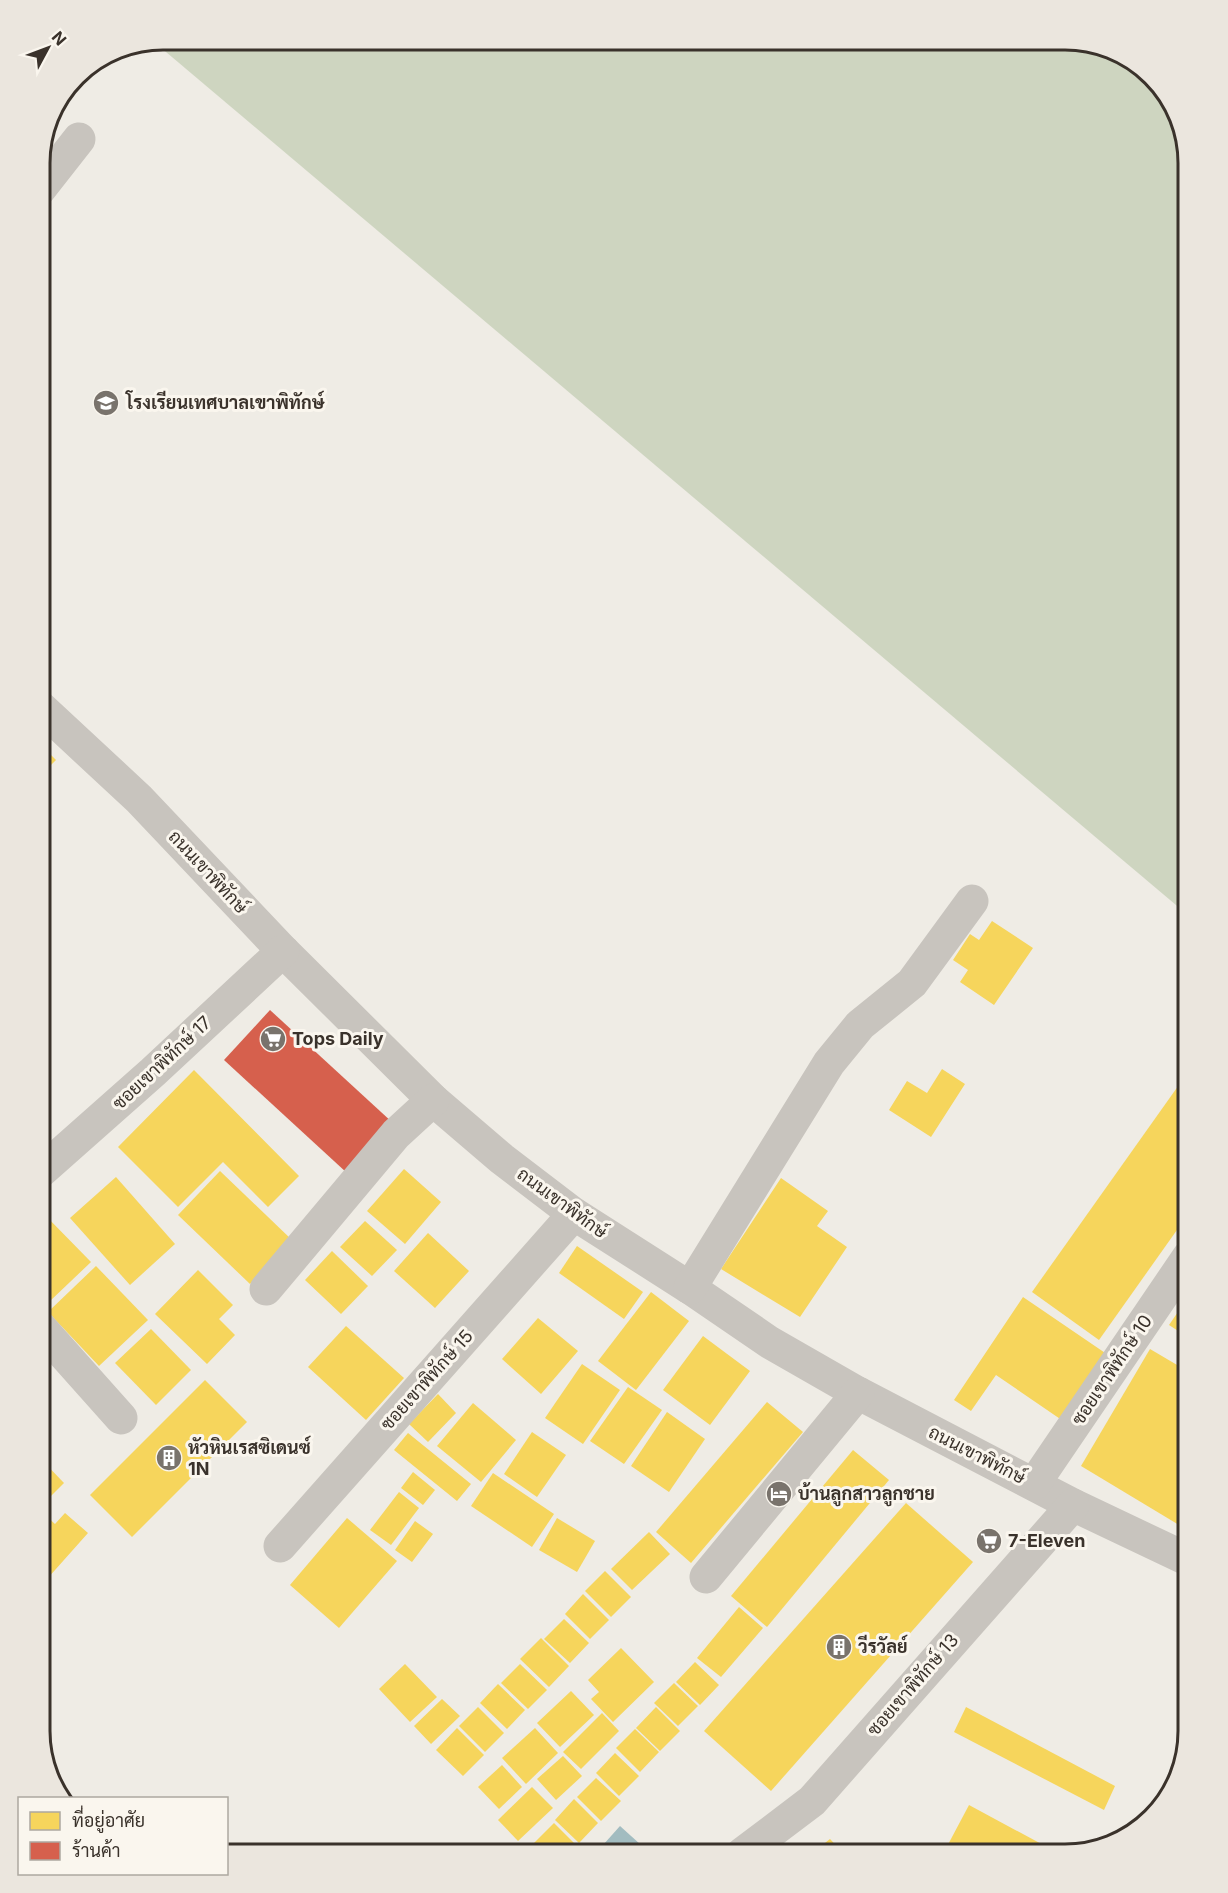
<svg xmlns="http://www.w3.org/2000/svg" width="1228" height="1893" font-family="Inter,Sarabun,sans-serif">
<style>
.green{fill:#ced5c0}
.water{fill:#a2bcc0}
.homes{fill:#f6d55c}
.shops{fill:#d6604d}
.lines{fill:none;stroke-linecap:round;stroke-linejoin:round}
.minor{stroke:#c8c4be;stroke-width:33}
.labels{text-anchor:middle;stroke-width:6;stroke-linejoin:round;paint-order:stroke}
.poi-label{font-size:18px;font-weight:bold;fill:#3a322b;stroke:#faf6ee;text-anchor:start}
.street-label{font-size:18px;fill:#3a322b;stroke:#faf6ee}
.rim{fill:none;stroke:#3a322b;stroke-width:3}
</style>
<rect width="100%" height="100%" fill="#efece5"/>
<path class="green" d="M162,39H1074L1134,60L1176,108L1189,162V916L153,41Z"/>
<path class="water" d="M620,1826L651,1854H595Z"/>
<g class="homes">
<path d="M39,743L56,760L39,777Z"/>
<path d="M992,921L1033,948L994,1005L960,982L968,970L953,960L970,934L979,940Z"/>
<path d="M942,1069L965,1084L931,1137L889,1110L907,1081L927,1093Z"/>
<path d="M194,1070L299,1176L268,1207L223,1162L178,1207L118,1147Z"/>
<path d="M1181,1082L1189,1088V1213L1099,1340L1032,1292Z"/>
<path d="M39,1132L51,1138L39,1150Z"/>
<path d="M404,1169L441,1202L405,1244L367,1211Z"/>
<path d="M220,1171L292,1240L250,1284L178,1215Z"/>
<path d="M116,1177L175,1244L130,1285L70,1218Z"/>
<path d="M781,1178L828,1211L817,1226L847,1247L800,1317L721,1269Z"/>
<path d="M43,1213L91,1262L49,1302L39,1291V1217Z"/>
<path d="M365,1221L397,1250L372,1276L340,1247Z"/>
<path d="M428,1233L469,1271L435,1308L394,1271Z"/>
<path d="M577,1246L643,1292L624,1319L559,1273Z"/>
<path d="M332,1251L368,1286L341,1314L305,1280Z"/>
<path d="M96,1266L148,1320L99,1366L48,1312Z"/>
<path d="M198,1270L233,1305L219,1319L235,1335L207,1364L155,1314Z"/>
<path d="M651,1292L689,1321L636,1390L598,1361Z"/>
<path d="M1189,1296V1338L1169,1325Z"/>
<path d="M1023,1297L1114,1359L1069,1425L996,1375L971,1411L954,1400Z"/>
<path d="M538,1318L578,1351L541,1394L502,1359Z"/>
<path d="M346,1326L404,1378L366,1420L308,1367Z"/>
<path d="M151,1329L191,1370L156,1405L115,1363Z"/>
<path d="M703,1336L750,1371L710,1425L663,1390Z"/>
<path d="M1150,1349L1189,1372V1531L1081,1466Z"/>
<path d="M582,1364L620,1390L583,1444L545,1418Z"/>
<path d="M205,1380L247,1422L132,1537L90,1495Z"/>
<path d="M628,1387L662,1410L624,1464L590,1441Z"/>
<path d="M438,1394L456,1413L428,1442L409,1424Z"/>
<path d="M767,1402L803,1432L691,1563L656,1532Z"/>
<path d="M473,1403L516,1440L481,1482L437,1446Z"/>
<path d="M667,1412L705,1439L669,1492L631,1466Z"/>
<path d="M532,1432L566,1455L537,1497L504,1474Z"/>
<path d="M408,1433L471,1484L457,1501L394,1450Z"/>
<path d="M853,1450L889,1480L767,1627L731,1596Z"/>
<path d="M39,1457L64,1483L39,1508Z"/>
<path d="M413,1472L435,1490L423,1505L401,1488Z"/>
<path d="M493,1473L554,1514L532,1547L471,1506Z"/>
<path d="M399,1492L419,1508L391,1545L370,1530Z"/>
<path d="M906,1503L973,1562L771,1791L704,1731Z"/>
<path d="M65,1513L88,1533L39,1588V1519L44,1514L55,1524Z"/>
<path d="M347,1518L397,1561L339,1628L290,1585Z"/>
<path d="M557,1518L595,1541L577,1572L539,1550Z"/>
<path d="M415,1521L433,1534L412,1562L395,1550Z"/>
<path d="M649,1532L670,1554L632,1590L611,1569Z"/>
<path d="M605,1571L631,1597L611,1617L585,1591Z"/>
<path d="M583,1594L609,1620L590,1639L565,1614Z"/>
<path d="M739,1607L763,1628L721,1677L697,1658Z"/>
<path d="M564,1619L589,1643L570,1663L544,1639Z"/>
<path d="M541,1638L569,1666L549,1687L520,1659Z"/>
<path d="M621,1648L654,1682L613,1722L591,1699L599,1692L588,1680Z"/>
<path d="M695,1662L719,1685L700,1705L676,1682Z"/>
<path d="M405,1664L437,1697L410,1722L379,1689Z"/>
<path d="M520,1664L547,1690L528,1709L501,1683Z"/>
<path d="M674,1683L698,1706L678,1726L654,1703Z"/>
<path d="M498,1684L525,1710L507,1729L480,1703Z"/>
<path d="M571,1691L594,1715L560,1747L537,1723Z"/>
<path d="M442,1699L460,1716L431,1744L414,1726Z"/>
<path d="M478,1707L504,1733L485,1752L459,1726Z"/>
<path d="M656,1707L680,1731L660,1751L636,1728Z"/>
<path d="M966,1707L1115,1786L1104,1810L954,1732Z"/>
<path d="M602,1713L619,1731L581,1769L563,1752Z"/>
<path d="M457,1728L484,1755L463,1776L436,1750Z"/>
<path d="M535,1728L558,1753L526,1784L502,1758Z"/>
<path d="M635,1729L659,1752L640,1772L616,1748Z"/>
<path d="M615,1753L639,1776L619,1796L596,1773Z"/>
<path d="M563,1756L582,1776L556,1800L537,1779Z"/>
<path d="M502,1765L522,1787L499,1809L478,1787Z"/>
<path d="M596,1778L621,1801L601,1821L577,1797Z"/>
<path d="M532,1787L553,1808L518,1841L498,1820Z"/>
<path d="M574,1799L598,1823L579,1843L555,1820Z"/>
<path d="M969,1805L1060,1854H943Z"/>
<path d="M554,1823L577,1846L570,1854H545L534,1843Z"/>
<path d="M830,1839L844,1854H811Z"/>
</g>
<path class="shops" d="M270,1010L393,1123L347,1173L224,1060Z"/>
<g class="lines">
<g class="minor">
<path d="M39,190L79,139"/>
<path d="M39,706L139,799L283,951L433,1100L502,1159L574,1214L690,1288L769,1342L858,1393L1073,1505L1189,1560"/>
<path d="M39,1173L153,1072L283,951"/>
<path d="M690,1288L829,1063L860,1025L912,983L972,901"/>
<path d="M266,1289L396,1134L433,1100"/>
<path d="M39,1326L121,1418"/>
<path d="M1034,1484L1189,1256"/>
<path d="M280,1546L574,1214"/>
<path d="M706,1577L858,1393"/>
<path d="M742,1854L812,1801L1073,1505"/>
</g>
</g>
<defs>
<g id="school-disc" transform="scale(1.35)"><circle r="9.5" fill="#79736c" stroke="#faf6ee"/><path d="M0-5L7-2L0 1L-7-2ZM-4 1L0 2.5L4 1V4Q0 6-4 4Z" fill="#fff"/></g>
<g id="supermarket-disc" transform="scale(1.35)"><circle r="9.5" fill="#79736c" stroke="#faf6ee"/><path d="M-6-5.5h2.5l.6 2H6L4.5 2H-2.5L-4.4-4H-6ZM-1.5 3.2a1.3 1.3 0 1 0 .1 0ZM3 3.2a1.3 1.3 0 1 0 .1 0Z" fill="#fff"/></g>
<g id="building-disc" transform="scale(1.35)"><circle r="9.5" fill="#79736c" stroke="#faf6ee"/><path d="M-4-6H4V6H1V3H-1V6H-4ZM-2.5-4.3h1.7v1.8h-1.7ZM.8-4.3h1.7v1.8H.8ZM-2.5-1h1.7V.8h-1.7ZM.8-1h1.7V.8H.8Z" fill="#fff"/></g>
<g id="hotel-disc" transform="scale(1.35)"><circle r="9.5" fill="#79736c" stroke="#faf6ee"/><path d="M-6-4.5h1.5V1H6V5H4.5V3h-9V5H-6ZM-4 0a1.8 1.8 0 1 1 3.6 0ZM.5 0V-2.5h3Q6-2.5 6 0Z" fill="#fff"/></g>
</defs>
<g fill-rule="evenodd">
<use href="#school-disc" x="106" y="403"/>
<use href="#supermarket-disc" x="273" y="1039"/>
<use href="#building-disc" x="169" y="1458"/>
<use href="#hotel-disc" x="779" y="1494"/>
<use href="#supermarket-disc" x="989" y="1541"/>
<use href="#building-disc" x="839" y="1647"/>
</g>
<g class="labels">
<g class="poi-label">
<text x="126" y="409">โรงเรียนเทศบาลเขาพิทักษ์</text>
<text x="292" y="1045">Tops Daily</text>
<text x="188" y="1454">หัวหินเรสซิเดนซ์<tspan x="188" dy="21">1N</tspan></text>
<text x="798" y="1500">บ้านลูกสาวลูกชาย</text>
<text x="1008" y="1547">7-Eleven</text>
<text x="858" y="1653">วีรวัลย์</text>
</g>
<g class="street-label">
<text transform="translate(208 872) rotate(47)" y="6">ถนนเขาพิทักษ์</text>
<text transform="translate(162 1063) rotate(-43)" y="6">ซอยเขาพิทักษ์ 17</text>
<text transform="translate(562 1203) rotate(36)" y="6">ถนนเขาพิทักษ์</text>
<text transform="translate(1112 1370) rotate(-56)" y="6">ซอยเขาพิทักษ์ 10</text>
<text transform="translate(427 1380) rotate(-48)" y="6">ซอยเขาพิทักษ์ 15</text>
<text transform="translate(977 1455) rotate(27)" y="6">ถนนเขาพิทักษ์</text>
<text transform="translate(913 1685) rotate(-49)" y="6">ซอยเขาพิทักษ์ 13</text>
</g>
</g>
<path d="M0 0H1228V1893H0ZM163 50H1065A113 113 0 0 1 1178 163V1731A113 113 0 0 1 1065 1844H163A113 113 0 0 1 50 1731V163A113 113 0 0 1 163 50Z" fill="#ebe6de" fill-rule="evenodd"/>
<path class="rim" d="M163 50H1065A113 113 0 0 1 1178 163V1731A113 113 0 0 1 1065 1844H163A113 113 0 0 1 50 1731V163A113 113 0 0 1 163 50Z"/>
<rect x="18" y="1797" width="210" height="78" fill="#faf6ee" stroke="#ada8a0" stroke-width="1.5"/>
<rect x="30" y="1812" width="30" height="18" fill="#f6d55c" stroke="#ada8a0" stroke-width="1.5"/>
<text x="72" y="1827" font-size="18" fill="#3a322b">ที่อยู่อาศัย</text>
<rect x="30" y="1842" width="30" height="18" fill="#d6604d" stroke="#ada8a0" stroke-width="1.5"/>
<text x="72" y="1857" font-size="18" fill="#3a322b">ร้านค้า</text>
<g transform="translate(48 48) rotate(49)" stroke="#faf6ee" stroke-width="4.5" paint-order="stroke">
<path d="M0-4.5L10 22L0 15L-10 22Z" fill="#3a322b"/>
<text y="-9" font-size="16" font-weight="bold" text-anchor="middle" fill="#3a322b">N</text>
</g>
</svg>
